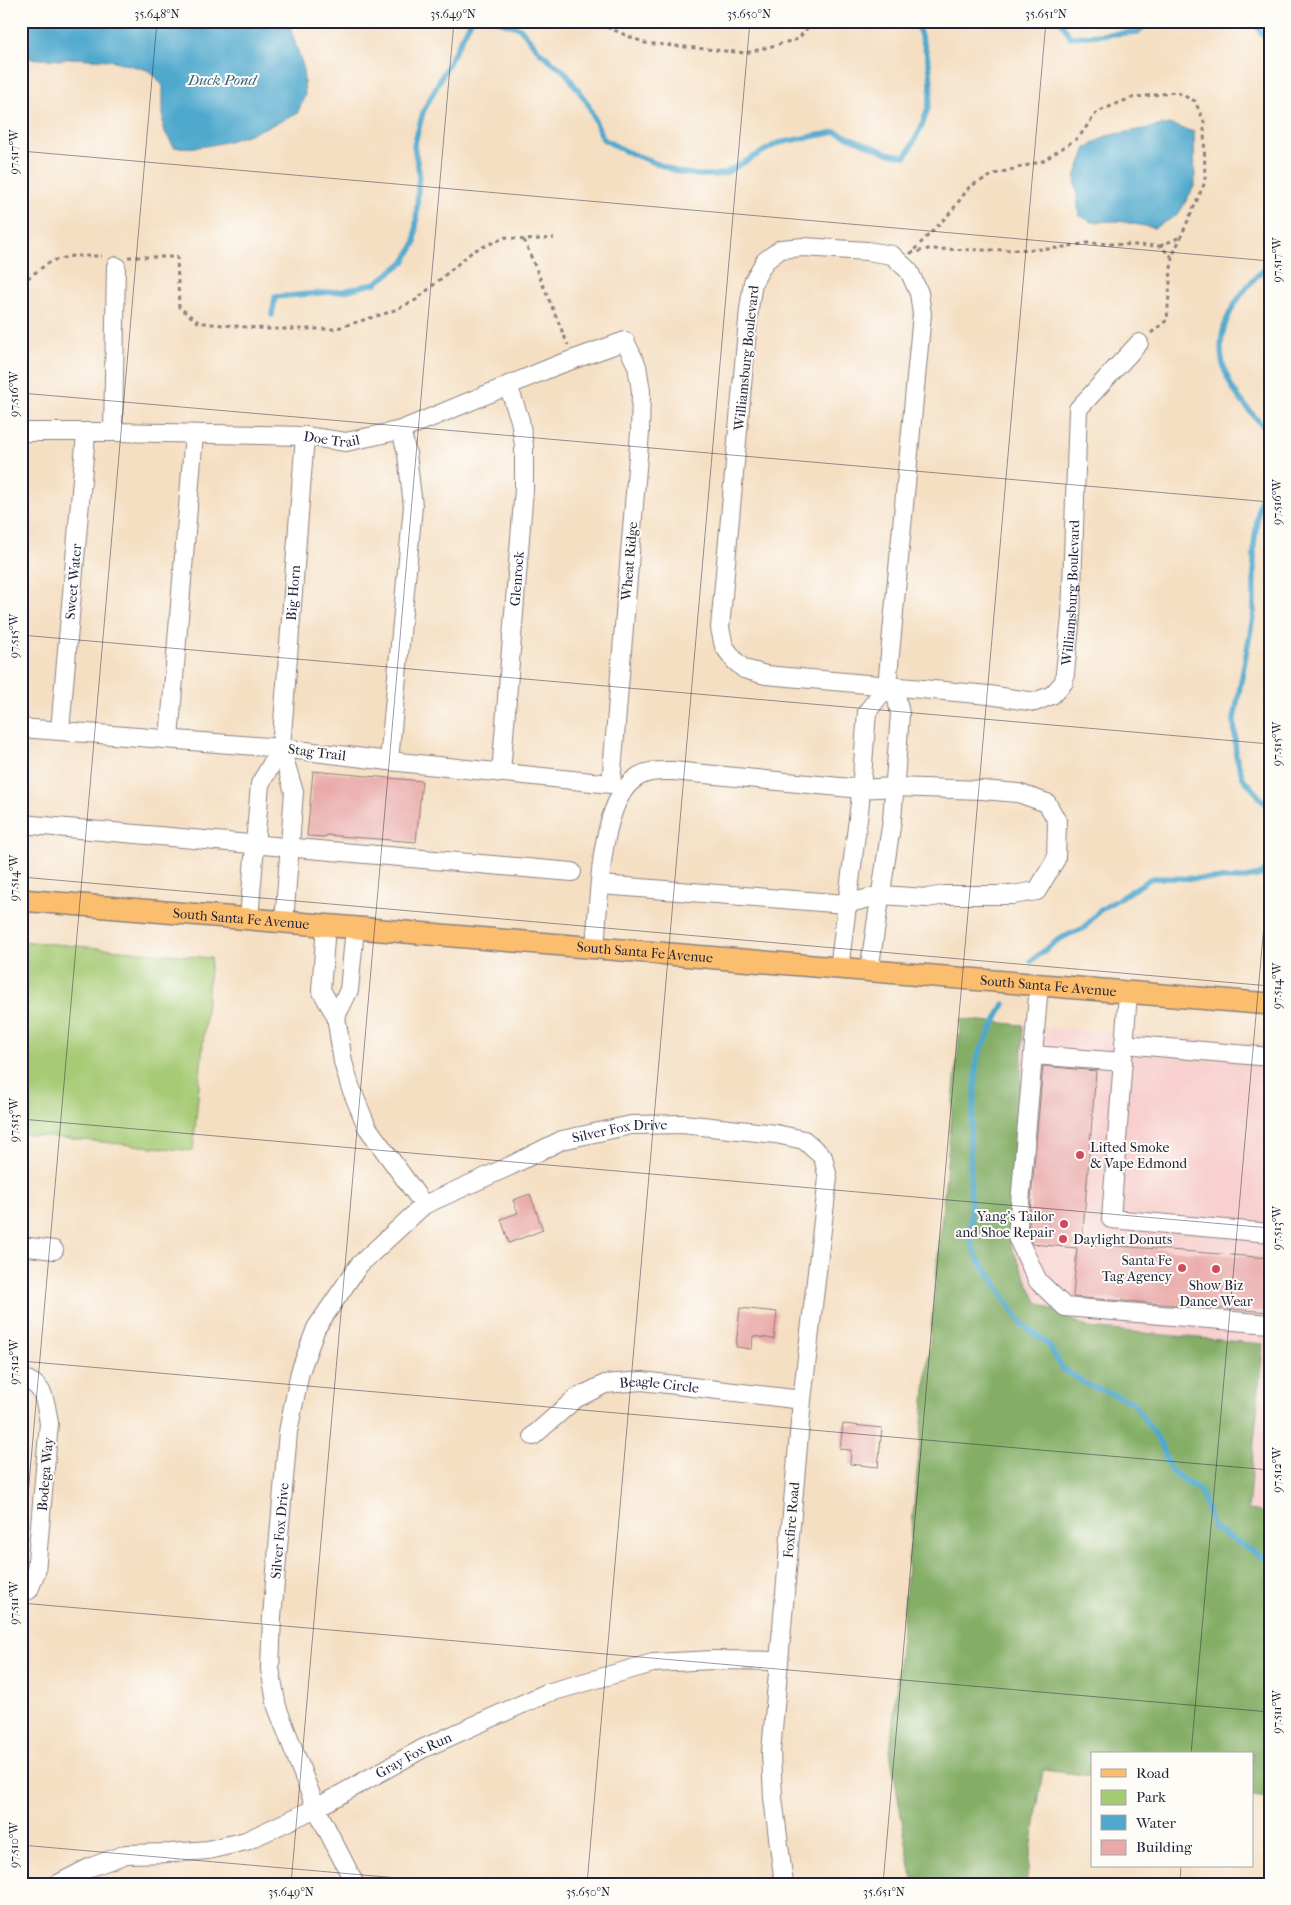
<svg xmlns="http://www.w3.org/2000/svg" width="1291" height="1905" font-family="'IM FELL French Canon',serif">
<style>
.built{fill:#f7d0cf}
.green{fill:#a6ca74;stroke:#647658}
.forest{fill:#84ae66;stroke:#536850}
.water{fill:#50a9cd;stroke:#396684}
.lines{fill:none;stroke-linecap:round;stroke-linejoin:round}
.stream{stroke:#50a9cd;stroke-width:5.5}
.building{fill:#e9a9a8}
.minor-casing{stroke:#8c807f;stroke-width:20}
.major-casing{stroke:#8c807f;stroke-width:24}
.path{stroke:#8c807f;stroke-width:3;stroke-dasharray:4 4;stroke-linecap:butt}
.minor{stroke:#fff;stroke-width:18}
.major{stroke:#fbbe6e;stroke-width:21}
.ticks{fill:none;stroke:#22223b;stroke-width:1;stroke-opacity:0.45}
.poi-dot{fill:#d1495b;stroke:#fdfcf7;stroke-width:2}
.labels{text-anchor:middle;stroke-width:4;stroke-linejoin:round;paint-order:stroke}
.street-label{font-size:14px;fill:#22223b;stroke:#fdfcf7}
.poi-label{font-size:14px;fill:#22223b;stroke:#fdfcf7;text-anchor:start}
.water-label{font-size:15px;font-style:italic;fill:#375f7d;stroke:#fdfcf7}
.neatline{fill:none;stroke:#22223b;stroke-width:2}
.ticks-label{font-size:12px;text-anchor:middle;fill:#22223b}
</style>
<rect width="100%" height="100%" fill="#fdfcf7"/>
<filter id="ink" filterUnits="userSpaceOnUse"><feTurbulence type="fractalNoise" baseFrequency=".02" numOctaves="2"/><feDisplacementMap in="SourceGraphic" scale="10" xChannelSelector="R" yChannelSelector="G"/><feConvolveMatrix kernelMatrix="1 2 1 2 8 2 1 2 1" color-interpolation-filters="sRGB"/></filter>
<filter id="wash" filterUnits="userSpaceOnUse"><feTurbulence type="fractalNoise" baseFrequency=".0096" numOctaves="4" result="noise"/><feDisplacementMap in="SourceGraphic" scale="20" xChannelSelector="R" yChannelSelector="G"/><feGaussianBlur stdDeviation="1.12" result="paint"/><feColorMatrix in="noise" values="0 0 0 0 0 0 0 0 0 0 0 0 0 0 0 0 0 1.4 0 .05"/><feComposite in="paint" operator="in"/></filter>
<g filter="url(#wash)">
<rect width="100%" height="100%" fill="#f5dfc3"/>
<path class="built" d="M1023,1025L1270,1045V1513L1247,1511L1263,1344L1089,1328L1037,1302L1010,1244L1019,1133Z"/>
<path class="green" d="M21,941L211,958L193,1151L21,1134Z"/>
<path class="forest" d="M961,1019L1023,1025L1019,1133L1010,1244L1037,1302L1089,1328L1263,1344L1248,1510L1270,1513V1798L1252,1796V1754H1092V1776L1043,1770L1026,1884H952L912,1878L890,1752Z"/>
<g class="water">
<path d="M21,21H303L290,28L303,66L305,95L297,114C258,131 217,151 174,147L163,129V86L156,77L147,70L110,60L72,58L61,60L21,58Z"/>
<path d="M1169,124L1194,132L1195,185L1178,215L1154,228L1119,221L1091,222L1079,215L1075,177L1086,148L1106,136Z"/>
</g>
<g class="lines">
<g class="stream">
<path d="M498,21L520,28L540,52L566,73L588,104L603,139L625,151L678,172L697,175H715L725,173L778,143L836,132L890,154L906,156C913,142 922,129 926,114C937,83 928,50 915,21"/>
<path d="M1061,21L1070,37L1139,32L1148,21"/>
<path d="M1253,21L1270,44"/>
<path d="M1270,263C1240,291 1210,328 1225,371C1228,378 1230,386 1235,392C1245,407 1258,420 1270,434"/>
<path d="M272,315L275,297L344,291L376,283L404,262L415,243L419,172L414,146L423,112L471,21"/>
<path d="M1270,479L1259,505L1254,546V612L1234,719L1236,756L1243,778L1270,809"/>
<path d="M1031,961L1059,939L1084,928L1099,911L1152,878L1241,879L1261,875L1270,866"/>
<path d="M1004,1004L977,1058L975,1094L970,1136L971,1243L979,1261L992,1277L1009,1305L1023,1325L1048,1344L1063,1369L1088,1385L1133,1402L1162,1446L1170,1470L1201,1492L1213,1528L1270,1561"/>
</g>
</g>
<g id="blocks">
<g class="building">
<path d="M313,771L422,781L416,842L326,835V837L307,836Z"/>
<path d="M1043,1066L1096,1071L1082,1243L1270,1258V1312L1073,1297L1077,1248L1032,1244L1028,1235Z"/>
<path d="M530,1194L543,1230L509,1243L501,1219L518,1213L513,1200Z"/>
<path d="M740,1308L777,1312L774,1339L753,1336L752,1349L736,1347Z"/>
<path d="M843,1424L882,1428L878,1467L850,1464L851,1450L840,1449Z"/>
</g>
</g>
</g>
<g filter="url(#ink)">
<use href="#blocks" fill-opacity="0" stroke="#8c807f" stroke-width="1"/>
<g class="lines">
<g class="minor-casing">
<g id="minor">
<path id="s1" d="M21,432H113L305,436L346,442L401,430L555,366L625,341L637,366L641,391L640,432L611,784L389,761L281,748L21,728"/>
<path d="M113,432L116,266"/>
<path id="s2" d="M60,730L86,434"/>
<path d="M169,739L194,434"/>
<path d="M389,761L413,506L407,454L401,430"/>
<path id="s3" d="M501,773L524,489V445L520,420L508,385"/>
<path d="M21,824L572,872"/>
<path d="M249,919L260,784L281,748"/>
<path id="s4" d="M284,922L294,792L281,748L305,436"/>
<path d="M326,926L321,990L336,1016L343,1062L350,1086L367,1127L424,1205"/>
<path d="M595,948C599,906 598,802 636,778C647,770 661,771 673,771L861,789L894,787L982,790L1018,793L1047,803L1057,821L1056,859L1037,891L1012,895H945L927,898L881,895L846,904L601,885"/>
<path id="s5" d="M839,969L860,803L867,712L887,686L922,314L919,293L909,271L892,255L867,251L803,247L781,249L765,261L753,282L749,309L720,628L724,646L735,661L744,669L766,675L989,695L1035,702L1052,695L1064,682L1071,617L1078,409L1139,343"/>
<path d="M869,971L892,820L900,714L897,699L887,686"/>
<path d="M1039,985L1033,1055L1123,1062"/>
<path d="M1128,993L1111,1219L1270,1233"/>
<path d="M336,1016L349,990L355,928"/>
<path d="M1124,1044L1270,1057"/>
<path d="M1033,1055L1017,1237L1038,1281L1065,1307L1270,1324"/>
<path d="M21,1246L54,1250"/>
<path d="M21,1378C46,1384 45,1402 49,1423L36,1572L29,1590L21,1593"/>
<path id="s6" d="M533,1436L575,1399L605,1384L642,1381L802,1400"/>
<path id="s7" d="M58,1884L91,1867L126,1854L171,1853L208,1850L246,1841L316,1808L422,1749L547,1693L653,1663L713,1660L779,1661"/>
<path id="s8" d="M355,1884L316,1808L277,1707L270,1669L272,1617L288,1432L300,1372L316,1328L359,1265L424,1205L510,1166L562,1140L631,1125L683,1124L776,1134L804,1140L823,1157L828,1178L802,1400L771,1752L773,1798L784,1884"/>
</g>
</g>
<g class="major-casing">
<g id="major">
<path id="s9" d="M21,900L1270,1004"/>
</g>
</g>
<g class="path">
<path d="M592,21L645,43L746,53L798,39L813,21"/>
<path d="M524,240L568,345"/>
<path d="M1160,246L1180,237"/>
<path d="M128,257H177L179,307L198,322L212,324L270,329H334L390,312L416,300L473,251L506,237L524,240L554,238"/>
<path d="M21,283L51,261L73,256H102"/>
<path d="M1151,333L1167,320L1172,257L1205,182L1204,122L1195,101L1176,92L1131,98L1097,112L1079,137L1043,161L995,174L970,186L951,212L911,253L928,249L988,250L1051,249L1088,243L1160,246L1172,257"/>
</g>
<use href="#minor" class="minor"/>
<use href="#major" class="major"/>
</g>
</g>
<path class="ticks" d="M21,151L1270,261M21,393L1270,502M21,635L1270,744M21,877L1270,986M21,1119L1270,1228M21,1361L1270,1470M21,1575L157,21M21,1603L1270,1712M1191,1754L1270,856M21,1845L466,1884M291,1884L454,21M587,1884L750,21M883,1884L1046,21M1180,1884L1181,1866"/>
<g class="poi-dot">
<circle cx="1080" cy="1155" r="5"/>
<circle cx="1064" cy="1224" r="5"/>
<circle cx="1063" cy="1239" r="5"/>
<circle cx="1182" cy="1268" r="5"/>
<circle cx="1216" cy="1269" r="5"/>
</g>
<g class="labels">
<g class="street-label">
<text transform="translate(746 358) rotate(-84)" y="5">Williamsburg Boulevard</text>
<text dy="5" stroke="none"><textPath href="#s1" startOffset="311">Doe Trail</textPath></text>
<text transform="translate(629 561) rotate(-85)" y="5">Wheat Ridge</text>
<text dy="5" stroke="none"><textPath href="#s3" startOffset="195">Glenrock</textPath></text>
<text dy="5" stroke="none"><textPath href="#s2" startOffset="149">Sweet Water</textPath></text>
<text dy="5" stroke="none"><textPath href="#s4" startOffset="332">Big Horn</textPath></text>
<text dy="5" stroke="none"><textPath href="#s5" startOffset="1705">Williamsburg Boulevard</textPath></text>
<text transform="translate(317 752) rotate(7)" y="5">Stag Trail</text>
<text dy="5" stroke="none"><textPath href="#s9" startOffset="221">South Santa Fe Avenue</textPath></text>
<text dy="5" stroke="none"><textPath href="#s9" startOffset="626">South Santa Fe Avenue</textPath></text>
<text dy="5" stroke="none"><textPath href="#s9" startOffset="1031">South Santa Fe Avenue</textPath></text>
<text dy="5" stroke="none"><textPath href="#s8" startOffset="954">Silver Fox Drive</textPath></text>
<text dy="5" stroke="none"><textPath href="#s6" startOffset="144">Beagle Circle</textPath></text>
<text transform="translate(45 1474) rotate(-85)" y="5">Bodega Way</text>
<text transform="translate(791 1520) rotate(-85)" y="5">Foxfire Road</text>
<text dy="5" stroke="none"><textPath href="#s8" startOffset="371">Silver Fox Drive</textPath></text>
<text dy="5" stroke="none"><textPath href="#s7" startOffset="384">Gray Fox Run</textPath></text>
</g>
<g class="poi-label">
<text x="1090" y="1152">Lifted Smoke<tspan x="1090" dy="16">&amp; Vape Edmond</tspan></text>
<text x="1054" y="1221" text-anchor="end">Yang's Tailor<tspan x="1054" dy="16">and Shoe Repair</tspan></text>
<text x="1073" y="1244">Daylight Donuts</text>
<text x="1172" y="1265" text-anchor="end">Santa Fe<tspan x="1172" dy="16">Tag Agency</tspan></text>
<text x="1216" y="1290" text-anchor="middle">Show Biz<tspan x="1216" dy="16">Dance Wear</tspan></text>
</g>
<g class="water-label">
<text x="222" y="85">Duck Pond</text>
</g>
</g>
<rect width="1291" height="1905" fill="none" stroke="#fdfcf7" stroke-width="55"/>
<rect x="1091" y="1752" width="162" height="115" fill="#fdfcf7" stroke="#a5a5ac"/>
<rect x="1101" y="1769" width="25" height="8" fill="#fbbe6e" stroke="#a5a5ac"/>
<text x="1136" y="1778" font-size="15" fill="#22223b">Road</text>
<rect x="1101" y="1790" width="25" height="15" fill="#a6ca74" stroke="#a5a5ac"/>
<text x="1136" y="1802" font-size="15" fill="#22223b">Park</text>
<rect x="1101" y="1815" width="25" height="15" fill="#50a9cd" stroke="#a5a5ac"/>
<text x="1136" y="1828" font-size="15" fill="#22223b">Water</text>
<rect x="1101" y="1840" width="25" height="15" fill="#e9a9a8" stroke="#a5a5ac"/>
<text x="1136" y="1852" font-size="15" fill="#22223b">Building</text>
<rect x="28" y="28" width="1236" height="1850" class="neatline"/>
<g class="ticks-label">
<text x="157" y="18">35.648°N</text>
<text x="453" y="18">35.649°N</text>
<text x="749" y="18">35.650°N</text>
<text x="1046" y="18">35.651°N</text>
<text transform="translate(14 152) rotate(-90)" y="4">97.517°W</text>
<text transform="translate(1277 260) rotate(-90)" y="4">97.517°W</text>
<text transform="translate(14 394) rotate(-90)" y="4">97.516°W</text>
<text transform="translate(1277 502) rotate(-90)" y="4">97.516°W</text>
<text transform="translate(14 636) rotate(-90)" y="4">97.515°W</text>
<text transform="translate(1277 744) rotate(-90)" y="4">97.515°W</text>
<text transform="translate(14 878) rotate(-90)" y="4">97.514°W</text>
<text transform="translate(1277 986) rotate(-90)" y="4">97.514°W</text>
<text transform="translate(14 1120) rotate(-90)" y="4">97.513°W</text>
<text transform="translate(1277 1228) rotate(-90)" y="4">97.513°W</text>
<text transform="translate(14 1362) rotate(-90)" y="4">97.512°W</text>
<text transform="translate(1277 1470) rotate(-90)" y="4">97.512°W</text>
<text transform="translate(14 1603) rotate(-90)" y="4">97.511°W</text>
<text transform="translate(1277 1712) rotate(-90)" y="4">97.511°W</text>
<text transform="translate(14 1845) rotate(-90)" y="4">97.510°W</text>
<text x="291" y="1896">35.649°N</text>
<text x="588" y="1896">35.650°N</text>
<text x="884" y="1896">35.651°N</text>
</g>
</svg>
